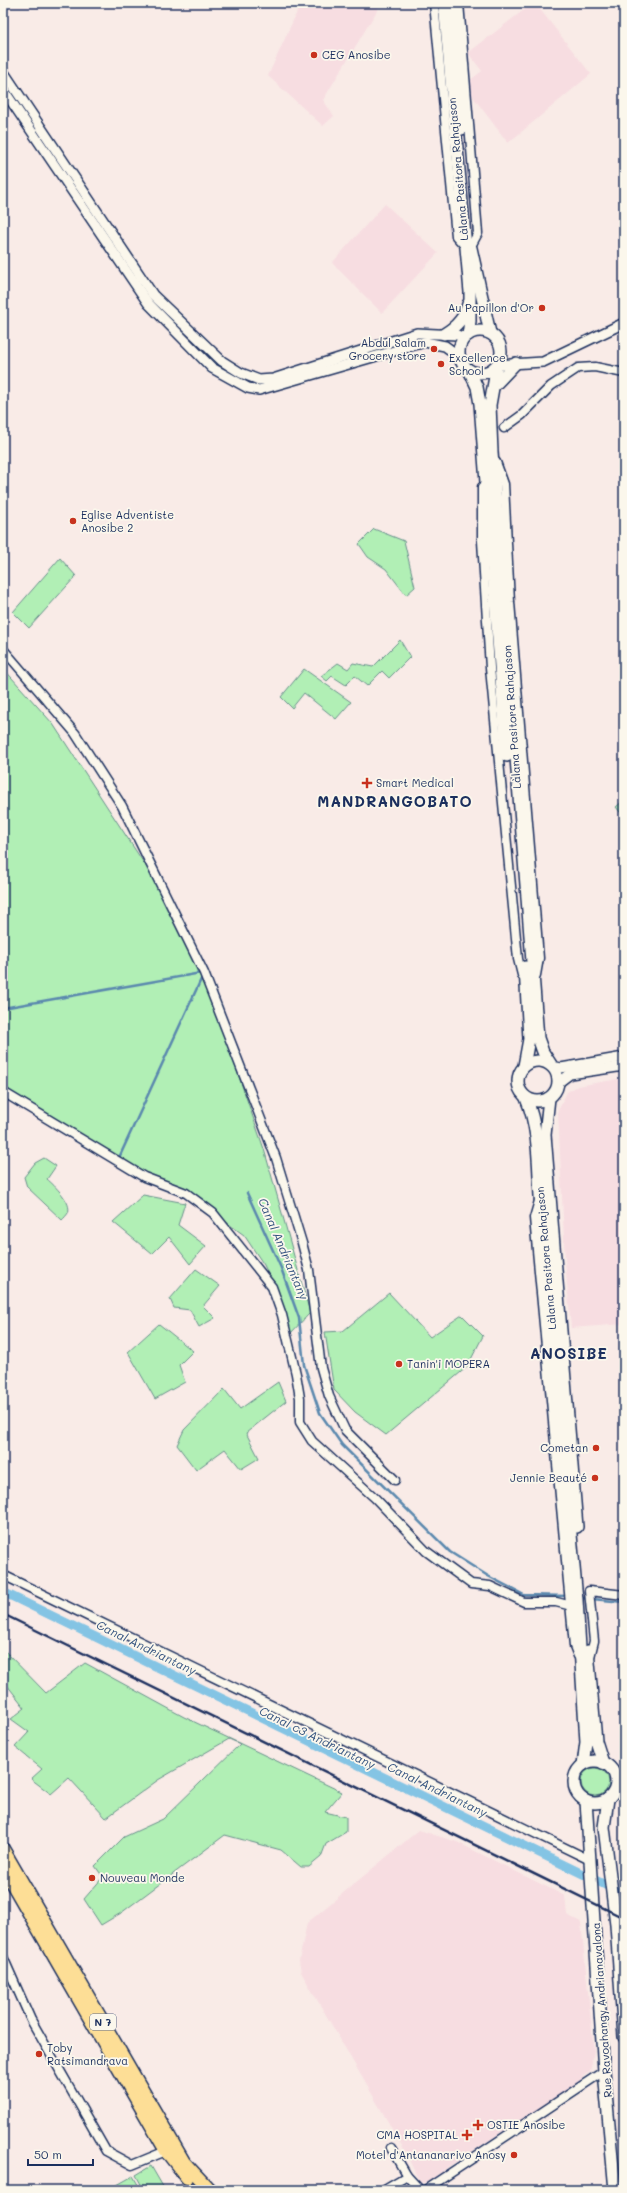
<svg xmlns="http://www.w3.org/2000/svg" width="627" height="2193" font-family="Mali,sans-serif">
<style>
.built{fill:#f7dde1}
.green{fill:#b1efb5;stroke:#668f8a}
.lines{fill:none;stroke-linecap:round;stroke-linejoin:round}
.stream{stroke:#5a88ae;stroke-width:2.5}
.canal{stroke:#84c4e4;stroke-width:9}
.minor-casing{stroke:#1b2f5e;stroke-width:11}
.tertiary-casing{stroke:#1b2f5e;stroke-width:12}
.secondary-casing{stroke:#1b2f5e;stroke-width:14}
.primary-casing{stroke:#1b2f5e;stroke-width:15}
.minor{stroke:#fbf7ec;stroke-width:8}
.tertiary{stroke:#fbf7ec;stroke-width:9}
.secondary{stroke:#fbf7ec;stroke-width:11}
.primary{stroke:#fdde96;stroke-width:12}
.rail{stroke:#1b2f5e;stroke-width:2.5}
.poi-dot{fill:#c8321e;stroke:#fbf7ec;stroke-width:1.5}
.labels{text-anchor:middle;stroke-width:3.5;stroke-linejoin:round;paint-order:stroke}
.shield{fill:#fbf7ec;stroke:#5e6b89;stroke-width:1}
.shield-label{font-size:10px;font-weight:bold;fill:#1b2f5e}
.poi-label{font-size:11px;fill:#1b2f5e;stroke:#fbf7ec;text-anchor:start}
.street-label{font-size:11px;fill:#1b2f5e;stroke:#fbf7ec}
.water-label{font-size:12px;font-style:italic;fill:#355480;stroke:#fbf7ec}
.district-label{font-size:15px;font-weight:bold;letter-spacing:1px;fill:#1b2f5e;stroke:#fbf7ec}
</style>
<rect width="100%" height="100%" fill="#f9ebe7"/>
<filter id="ink" filterUnits="userSpaceOnUse"><feTurbulence type="fractalNoise" baseFrequency=".025" numOctaves="2"/><feDisplacementMap in="SourceGraphic" scale="8" xChannelSelector="R" yChannelSelector="G"/><feConvolveMatrix kernelMatrix="1 2 1 2 8 2 1 2 1" color-interpolation-filters="sRGB"/></filter>
<g filter="url(#ink)">
<g class="built">
<path d="M301,3H378V9L323,100L334,116L323,126L268,76Z"/>
<path d="M533,3H535L591,74L508,143L464,85L482,71L468,53Z"/>
<path d="M385,204L438,253L382,313L332,263Z"/>
<path d="M624,1078V1324L571,1328L565,1260L558,1111L567,1092L578,1086Z"/>
<path d="M419,1830L457,1842L565,1896L567,1915L581,1922L594,2051L590,2072L583,2076L582,2080L448,2167L428,2182L422,2183L419,2181L405,2151L301,1972L299,1961L307,1923Z"/>
</g>
<g class="green">
<path d="M374,529L404,541L415,587L406,595L386,569L368,557L359,544Z"/>
<path d="M60,558L76,576L29,628L13,612Z"/>
<path d="M400,640L410,657L389,678L382,671L367,686L355,676L346,685L332,676L327,681L321,676L338,663L348,669L353,663L373,667Z"/>
<path d="M3,668L53,724L153,877L203,973L264,1149L310,1313L289,1335L283,1306L264,1265L244,1235L180,1189L91,1149L3,1086Z"/>
<path d="M304,669L351,702L336,719L304,693L292,708L281,697Z"/>
<path d="M624,800V817L616,807Z"/>
<path d="M44,1158L56,1166L47,1179C54,1185 73,1203 68,1213C67,1215 64,1218 62,1220L27,1187L24,1177L35,1163Z"/>
<path d="M143,1195L185,1203L178,1225L206,1246L190,1264L169,1237L152,1254L113,1222Z"/>
<path d="M196,1269L220,1286L203,1306L215,1318L199,1327L190,1310L174,1308L170,1299Z"/>
<path d="M389,1293L430,1337L462,1315L483,1336L467,1367L386,1435L355,1412L334,1390L325,1332L343,1331Z"/>
<path d="M159,1324L193,1351L179,1365L185,1382L155,1399L128,1352Z"/>
<path d="M278,1382L286,1401L246,1433L259,1458L241,1469L225,1449L196,1470L177,1445L184,1430L224,1389L240,1409Z"/>
<path d="M3,1649L46,1693L85,1663L184,1717L342,1792L325,1812L346,1817V1832L326,1844L321,1857L309,1867H301L281,1850L225,1835L121,1913L101,1925L84,1899L103,1877L95,1866L124,1837L163,1819L240,1744L229,1739L158,1780L106,1818L69,1778L51,1794L31,1779L42,1769L15,1747L29,1732L11,1719L25,1708L3,1680Z"/>
<circle cx="595" cy="1782" r="14"/>
<path d="M151,2166L165,2190H144L136,2175Z"/>
<path d="M133,2176L141,2190H120L117,2185Z"/>
</g>
<g class="lines">
<g class="stream">
<path d="M3,1008L201,973"/>
<path d="M118,1160L203,975"/>
<path d="M247,1193L281,1268L299,1318L304,1365L320,1413L342,1445L450,1552L488,1576L524,1595L568,1596"/>
<path d="M3,1595L588,1879"/>
<path d="M581,1598L624,1602"/>
<path d="M594,1882L607,1889"/>
<path d="M616,1893L624,1897"/>
</g>
<path class="canal" d="M3,1592L624,1894"/>
<g class="minor-casing">
<g id="minor">
<path d="M434,3L456,236L465,246"/>
<path d="M459,3L478,233L471,246"/>
<path d="M504,428L522,415L551,386L578,368L595,367L624,373"/>
<path d="M496,462L504,484L510,602L539,958L536,975"/>
<path d="M482,487V541L490,668L518,959L522,975"/>
<path d="M3,649L75,733L122,806L204,973L276,1158L302,1243L309,1270L321,1368L329,1396L345,1430L395,1480"/>
<path d="M3,1092L144,1177L186,1193L213,1213L272,1287L282,1315L296,1374L300,1398V1422L312,1441L375,1498L426,1551L471,1584L490,1586L524,1602H556L572,1606"/>
<path d="M539,1201L534,1218L574,1646L578,1656"/>
<path d="M3,1575L590,1860"/>
<path d="M590,1657L594,1641L589,1591L624,1595"/>
<path d="M3,1957L31,2020L106,2151L132,2165L166,2151"/>
<path d="M391,2148L407,2176L420,2190"/>
<path d="M383,2190L407,2176"/>
<path d="M425,2190L604,2071"/>
</g>
</g>
<g class="tertiary-casing">
<g id="tertiary">
<path d="M3,71L153,295L222,361L241,373L259,380L273,379L417,333L457,335L465,338"/>
<path d="M3,89L148,303L212,368L248,388L259,390L425,342L445,346L459,356"/>
<path d="M497,365L543,362L624,323"/>
<path d="M552,1066L561,1068L624,1057"/>
<path d="M558,1083L570,1074L624,1066"/>
</g>
</g>
<g class="secondary-casing">
<g id="secondary">
<path d="M444,3L470,292V321L468,335"/>
<path d="M453,3L462,129"/>
<path d="M471,248L490,333"/>
<circle cx="480" cy="352" r="21"/>
<path d="M444,334C456,327 465,318 468,304"/>
<path d="M497,365L490,405L492,452L538,1038L543,1052L552,1066"/>
<path d="M469,370L477,387L480,404L507,756"/>
<path d="M495,385L516,363"/>
<circle cx="538" cy="1081" r="20"/>
<path d="M524,1066L529,1039L525,967"/>
<path d="M526,1098C539,1129 538,1163 540,1196L577,1600L586,1742L583,1765"/>
<path d="M549,1098L545,1135L577,1527"/>
<path d="M588,1651L596,1741L603,1763"/>
<circle cx="595" cy="1782" r="21"/>
<path d="M608,1799L604,1827L616,1925L624,2037"/>
<path d="M586,1801L604,2071L615,2190"/>
</g>
</g>
<g class="primary-casing">
<g id="primary">
<path d="M3,1849L184,2162L210,2190"/>
<path d="M3,1868L166,2151L187,2178"/>
</g>
</g>
<use href="#minor" class="minor"/>
<use href="#tertiary" class="tertiary"/>
<use href="#secondary" class="secondary"/>
<use href="#primary" class="primary"/>
<path class="rail" d="M3,1614L624,1918"/>
</g>
</g>
<g class="poi-dot">
<circle cx="314" cy="55" r="4"/>
<circle cx="542" cy="308" r="4"/>
<circle cx="434" cy="349" r="4"/>
<circle cx="441" cy="364" r="4"/>
<circle cx="73" cy="521" r="4"/>
<path d="M365 777h4v4h4v4h-4v4h-4v-4h-4v-4h4z"/>
<circle cx="399" cy="1364" r="4"/>
<circle cx="596" cy="1448" r="4"/>
<circle cx="595" cy="1478" r="4"/>
<circle cx="92" cy="1878" r="4"/>
<circle cx="39" cy="2054" r="4"/>
<path d="M476 2119h4v4h4v4h-4v4h-4v-4h-4v-4h4z"/>
<path d="M465 2129h4v4h4v4h-4v4h-4v-4h-4v-4h4z"/>
<circle cx="514" cy="2155" r="4"/>
</g>
<g class="labels">
<rect class="shield" x="90" y="2014" width="26" height="16" rx="3"/>
<g class="shield-label">
<text x="103" y="2026">N 7</text>
</g>
<g class="poi-label">
<text x="322" y="59">CEG Anosibe</text>
<text x="534" y="312" text-anchor="end">Au Papillon d'Or</text>
<text x="426" y="347" text-anchor="end">Abdul Salam<tspan x="426" dy="13">Grocery store</tspan></text>
<text x="449" y="362">Excellence<tspan x="449" dy="13">School</tspan></text>
<text x="81" y="519">Eglise Adventiste<tspan x="81" dy="13">Anosibe 2</tspan></text>
<text x="376" y="787">Smart Medical</text>
<text x="407" y="1368">Tanin'i MOPERA</text>
<text x="588" y="1452" text-anchor="end">Cometan</text>
<text x="587" y="1482" text-anchor="end">Jennie Beauté</text>
<text x="100" y="1882">Nouveau Monde</text>
<text x="47" y="2052">Toby<tspan x="47" dy="13">Ratsimandrava</tspan></text>
<text x="487" y="2129">OSTIE Anosibe</text>
<text x="458" y="2139" text-anchor="end">CMA HOSPITAL</text>
<text x="506" y="2159" text-anchor="end">Motel d'Antananarivo Anosy</text>
</g>
<g class="street-label">
<text transform="translate(458 169) rotate(-95)" y="4">Làlana Pasitora Rahajason</text>
<text transform="translate(512 717) rotate(-94)" y="4">Làlana Pasitora Rahajason</text>
<text transform="translate(546 1258) rotate(-95)" y="4">Làlana Pasitora Rahajason</text>
<text transform="translate(602 2010) rotate(-94)" y="4">Rue Ravoahangy Andrianavalona</text>
</g>
<g class="water-label">
<text transform="translate(283 1249) rotate(67)" y="4">Canal Andriantany</text>
<text transform="translate(146 1648) rotate(26)" y="4">Canal Andriantany</text>
<text transform="translate(317 1738) rotate(26)" y="4">Canal c3 Andriantany</text>
<text transform="translate(437 1790) rotate(26)" y="4">Canal Andriantany</text>
</g>
<g class="district-label">
<text x="395" y="807">MANDRANGOBATO</text>
<text x="569" y="1359">ANOSIBE</text>
</g>
</g>
<rect width="627" height="2193" fill="none" stroke="#fbf7ec" stroke-width="16"/>
<rect x="8" y="8" width="611" height="2177" fill="none" stroke="#1b2f5e" stroke-width="1.5" filter="url(#ink)"/>
<path d="M28 2159v6h65v-6" fill="none" stroke="#1b2f5e" stroke-width="2"/>
<text x="34" y="2159" font-size="12" fill="#1b2f5e" stroke="#fbf7ec" stroke-width="3" paint-order="stroke">50 m</text>
</svg>
